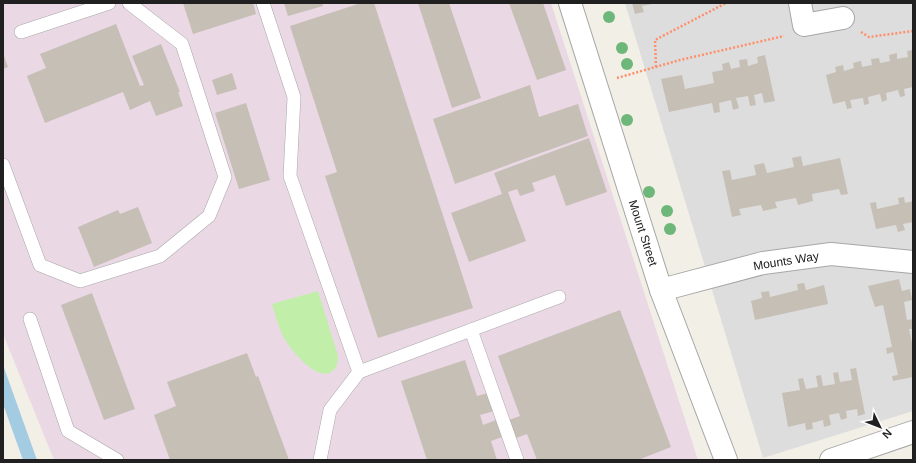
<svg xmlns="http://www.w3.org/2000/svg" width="916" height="463" font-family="Helvetica,sans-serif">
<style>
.residential{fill:#dedddd}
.industrial{fill:#ebd8e5}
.grass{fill:#c1efa9}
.water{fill:#a3cbe2}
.building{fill:#c6bfb5}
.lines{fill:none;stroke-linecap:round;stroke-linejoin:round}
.lane-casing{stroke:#a7a7a7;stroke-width:14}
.street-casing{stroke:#a7a7a7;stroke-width:24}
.path{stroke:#ff8e6a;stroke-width:2.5;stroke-dasharray:2 2;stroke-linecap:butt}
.lane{stroke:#fff;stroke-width:13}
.street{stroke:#fff;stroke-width:22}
.tree{fill:#6eb77a}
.labels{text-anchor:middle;stroke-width:3.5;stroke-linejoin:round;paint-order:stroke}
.street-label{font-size:12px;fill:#202020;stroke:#fff}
</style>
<rect width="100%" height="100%" fill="#f2efe6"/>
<path class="residential" d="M625,3H913V411L763,458Z"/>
<path class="industrial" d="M3,3H551L698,460H54L3,334Z"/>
<path class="grass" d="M318,291L338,356C338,363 337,370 329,373C313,378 290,349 283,336C278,326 275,314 272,304Z"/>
<path class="water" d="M3,365L37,460H23L3,404Z"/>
<g class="building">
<path d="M183,3H253L256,14L193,34Z"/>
<path d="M284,3H322L323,6L288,16Z"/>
<path d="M361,3H374L473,308L378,338L325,176L337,172L290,26Z"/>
<path d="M418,3H449L481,98L452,108Z"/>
<path d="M509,3H543L566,70L537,80Z"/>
<path d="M632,3H652V4L642,6L644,12L635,14Z"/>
<path d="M116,24L140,86L144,85L132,56L161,44L180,92H178L183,106L156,116L150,101L130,110L123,92L45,123L27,76L46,68L40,54Z"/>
<path d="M913,50V87L904,89L905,96L900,97L898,90L886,93L887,100L882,102L880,94L868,97L869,104L864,105L863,98L850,100L852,108L847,109L845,101L833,104L826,75L836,72L835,67L843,65L844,71L854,68L853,63L861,61L862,67L872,65L871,59L879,58L880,63L890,61L889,55L897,53V59L908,57L907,51Z"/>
<path d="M3,53L8,67L3,69Z"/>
<path d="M765,55L775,101L764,103L762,93L754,95L756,105L750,106L748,96L736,98L739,108L733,110L731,100L719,103L720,112L714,113L712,103L669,112L661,79L682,75L685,89L714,83L712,72L723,70L722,64L729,62L731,69L740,67L739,60L747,59L748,66L758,63L757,57Z"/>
<path d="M232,73L237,89L217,95L212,80Z"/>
<path d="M530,85L539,117L578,104L588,136L455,184L433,119Z"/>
<path d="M246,103L270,180L239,189L215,113Z"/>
<path d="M589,138L607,192L566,206L555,175L532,183L535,191L520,196L517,189L508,192L526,241L469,262L451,213L502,194L494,173Z"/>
<path d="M801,156L803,166L840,158L848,194L841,195L839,189L812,194L813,201L798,205L796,198L775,202L777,208L763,211L761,205L739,209L741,215L732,217L722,171L730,170L732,180L756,175L754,165L764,163L767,173L794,167L792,158Z"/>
<path d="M904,197L905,203L913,201V222L903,224L905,230L898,232L896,225L876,229L870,203L876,202L877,209L899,204L898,198Z"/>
<path d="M138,207L152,243L94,267L78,227L118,210L120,214Z"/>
<path d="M899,279L902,291L910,289L912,300L904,302L907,320L913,319V329H909L913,348V377L893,381L892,376L898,375L893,352L887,354L886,348L892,347L883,305L875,307L868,286Z"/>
<path d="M804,283L806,290L824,285L828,304L755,320L751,301L762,298L761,292L769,291L770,297L798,290L797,284Z"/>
<path d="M92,293L135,409L104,420L61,305Z"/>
<path d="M620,310L671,447L638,460H537L527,434L516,438L509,420L520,416L498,356Z"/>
<path d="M247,353L256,377L258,376L289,460H170L154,415L176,406L167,382Z"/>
<path d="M465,360L477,396L488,393L494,411L480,415L483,425L496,420L502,437L491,441L497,460H427L401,381Z"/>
<path d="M856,368L865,414L858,416L857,409L846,411L847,418L841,420L839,413L829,415L831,425L824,427L823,420L812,423L813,429L806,430L805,423L788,427L782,393L800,390L798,379L803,378L806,389L818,387L816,376L821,375L823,386L835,384L833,373L838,372L840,382L852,380L850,369Z"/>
</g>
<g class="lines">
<g class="lane-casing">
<g id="lane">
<path d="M263,3L294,97L290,176L359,372L330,410L320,460"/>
<path d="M21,32L109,3"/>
<path d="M3,165L40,265L80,281L160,256L209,216L225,177L182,44L129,3"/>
<path d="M30,319L68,431L117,460"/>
<path d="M471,330L517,460"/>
<path d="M359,372L559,297"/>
</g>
</g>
<g class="street-casing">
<g id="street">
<path d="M570,3L661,290L726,460"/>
<path d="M800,3L804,25L843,18"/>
<path d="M661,290L763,263L831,254L913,262"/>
<path d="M831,460L913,432"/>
</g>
</g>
<g class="path">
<path d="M861,32L869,37L913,31"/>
<path d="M656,67L655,40L726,3"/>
<path d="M617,78L680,60L784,36"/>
</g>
<use href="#lane" class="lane"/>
<use href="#street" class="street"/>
</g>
<g class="tree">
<circle cx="609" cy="17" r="6"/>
<circle cx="622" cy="48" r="6"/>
<circle cx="627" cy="64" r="6"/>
<circle cx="627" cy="120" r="6"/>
<circle cx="649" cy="192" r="6"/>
<circle cx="667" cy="211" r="6"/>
<circle cx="670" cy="229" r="6"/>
</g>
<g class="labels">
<g class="street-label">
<text transform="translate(643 233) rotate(72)" y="4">Mount Street</text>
<text transform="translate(786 261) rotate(-9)" y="4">Mounts Way</text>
</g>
</g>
<rect width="916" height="463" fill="none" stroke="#202020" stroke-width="8"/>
<g transform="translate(880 427) rotate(133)" stroke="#ffffff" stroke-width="3" paint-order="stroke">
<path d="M0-3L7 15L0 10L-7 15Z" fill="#202020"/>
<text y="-6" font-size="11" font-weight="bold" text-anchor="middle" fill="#202020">N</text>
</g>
</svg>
